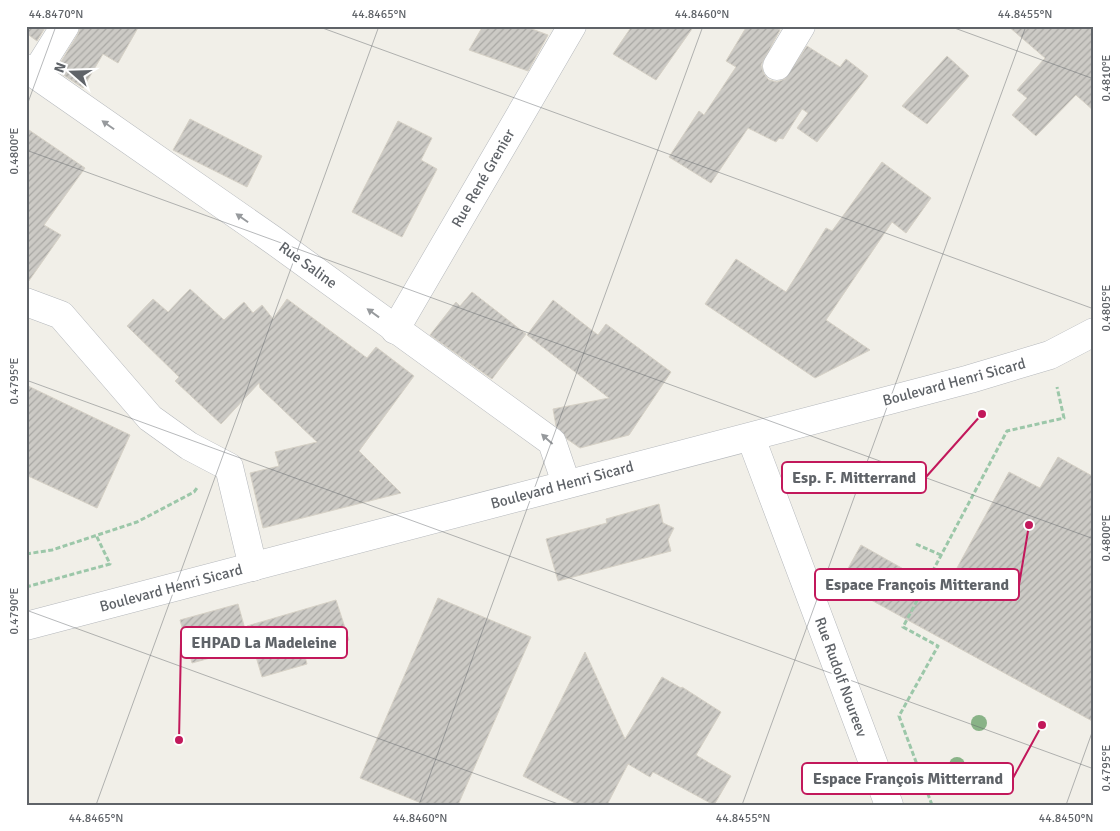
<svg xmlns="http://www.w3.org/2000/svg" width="1120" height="831" font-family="Signika,sans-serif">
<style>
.building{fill:url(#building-hatch);stroke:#d6d1c6}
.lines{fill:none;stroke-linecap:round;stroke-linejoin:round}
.minor-casing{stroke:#b5b8bc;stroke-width:29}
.path{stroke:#9cc7a9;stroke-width:3;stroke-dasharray:5 2.5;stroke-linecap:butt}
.minor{stroke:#fff;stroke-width:28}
.tree{fill:#89b387}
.oneway{fill:#979a9d}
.ticks{fill:none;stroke:#5f6368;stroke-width:1;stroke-opacity:0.45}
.labels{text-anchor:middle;stroke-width:5;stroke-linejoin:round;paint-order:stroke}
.street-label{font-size:15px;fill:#5f6368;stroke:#fff}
.leader{fill:none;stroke:#c2185b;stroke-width:2}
.callout-dot{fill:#c2185b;stroke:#fff;stroke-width:2}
.callout{fill:#fff;stroke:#c2185b;stroke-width:2}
.callout-label{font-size:16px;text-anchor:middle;font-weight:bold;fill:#5f6368}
.neatline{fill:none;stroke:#5f6368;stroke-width:2}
.ticks-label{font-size:12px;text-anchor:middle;fill:#5f6368}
</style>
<defs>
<pattern id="building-hatch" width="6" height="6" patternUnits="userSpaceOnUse" patternTransform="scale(1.25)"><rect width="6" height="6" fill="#cccac5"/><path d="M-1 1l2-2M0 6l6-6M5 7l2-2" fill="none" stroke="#a9a8a4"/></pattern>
</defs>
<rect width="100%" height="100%" fill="#f1efe8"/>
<g class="building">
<path d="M26,26H46L37,41L26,33Z"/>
<path d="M81,26H139L118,63L103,54L83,88L56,70L78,34Z"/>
<path d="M483,26H524L548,35L528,71L469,50Z"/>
<path d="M632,26H694L656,80L613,54Z"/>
<path d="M747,26H774L780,30L761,65L764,74L769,80L777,82L785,79L807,46L840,67L846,59L868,76L817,142L797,128L808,113L802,109L783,139L779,138L776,142L748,128L711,183L669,157L699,111L704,115L736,67L726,61Z"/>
<path d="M1008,26H1094V111L1076,95L1036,136L1012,115L1027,98L1017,90L1045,58Z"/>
<path d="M947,56L969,76L927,124L902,106Z"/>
<path d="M190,119L262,156L247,187L173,150Z"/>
<path d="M398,121L432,138L421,160L437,169L402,237L352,212Z"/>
<path d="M26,128L85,168L44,225L61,235L26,285Z"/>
<path d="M882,162L931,198L906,233L892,222L826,320L870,350L815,378L705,304L736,259L786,292L826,228L832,231Z"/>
<path d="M190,289L224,320L244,302L253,313L262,305L273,319L287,299L367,358L376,347L414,376L359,451L401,493L263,528L250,473L279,466L275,452L317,442L260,388L259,383L221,424L175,381L179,377L127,326L153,299L168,312Z"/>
<path d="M472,292L526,334L492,379L430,335L456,302L460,306Z"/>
<path d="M553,300L598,335L606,324L671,372L629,435L580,448L567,439L556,426L553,409L609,398L527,335Z"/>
<path d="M26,385L130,435L97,508L26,475Z"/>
<path d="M1058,457L1094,477V722L840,583L861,545L944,592L1009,472L1040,488Z"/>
<path d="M659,504L663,523L674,528L668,540L671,551L558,581L546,539L607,523L606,519Z"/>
<path d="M438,598L531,637L458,805H426L360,778Z"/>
<path d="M336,600L349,640L304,653L307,664L262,677L247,626Z"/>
<path d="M238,604L250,647L192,663L180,620Z"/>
<path d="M585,652L625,739L662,677L681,688L682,687L721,712L696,755L731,776L714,805L653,772L650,777L628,764L607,805H579L523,776Z"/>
</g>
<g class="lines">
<g class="minor-casing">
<g id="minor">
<path d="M777,66L801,26"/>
<path d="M26,68L273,240L552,442L566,483"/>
<path d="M35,74L65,26"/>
<path d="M26,302L61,315L150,418L189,446L229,467L253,567"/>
<path d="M395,330L572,26"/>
<path d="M751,438L889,805"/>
<path d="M26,626L970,379L1050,355L1094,332"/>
</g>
</g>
<g class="path">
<path d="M916,544L941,555"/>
<path d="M26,554L52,550L137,522L194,492L197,488"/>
<path d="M26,587L110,564L96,535"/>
<path d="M932,805L899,716L938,646L903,627L1007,431L1064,418L1057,387"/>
</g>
<use href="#minor" class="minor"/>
</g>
<g class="tree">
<circle cx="979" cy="723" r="8"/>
<circle cx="957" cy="765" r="8"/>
</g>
<defs><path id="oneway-solid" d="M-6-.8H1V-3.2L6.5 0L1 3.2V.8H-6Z" transform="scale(1.25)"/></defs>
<g class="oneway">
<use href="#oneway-solid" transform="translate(108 125) rotate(-145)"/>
<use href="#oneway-solid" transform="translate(242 218) rotate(-145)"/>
<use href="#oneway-solid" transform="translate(373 313) rotate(-144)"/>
<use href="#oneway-solid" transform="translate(547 439) rotate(-138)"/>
</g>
<path class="ticks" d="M317,26L1094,309M949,26L1094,79M26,108L56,26M26,150L1094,539M26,380L1094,769M26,610L561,805M96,805L379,26M419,805L703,26M742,805L1026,26M1066,805L1094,727"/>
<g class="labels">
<g class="street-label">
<text transform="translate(483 178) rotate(-60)" y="5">Rue René Grenier</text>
<text transform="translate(308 265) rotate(36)" y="5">Rue Saline</text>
<text transform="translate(954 382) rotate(-15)" y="5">Boulevard Henri Sicard</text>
<text transform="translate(562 485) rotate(-15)" y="5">Boulevard Henri Sicard</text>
<text transform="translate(171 588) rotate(-15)" y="5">Boulevard Henri Sicard</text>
<text transform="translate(841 677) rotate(70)" y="5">Rue Rudolf Noureev</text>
</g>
</g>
<path class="leader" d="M982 414L926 477M1029 525L1019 585M179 740L181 643M1042 725L1013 778"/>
<g class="callout-dot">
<circle cx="982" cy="414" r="5"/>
<circle cx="1029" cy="525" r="5"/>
<circle cx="179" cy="740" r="5"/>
<circle cx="1042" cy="725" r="5"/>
</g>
<g class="callout">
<rect x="782" y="462" width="144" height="31" rx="5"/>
<rect x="815" y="569" width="204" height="31" rx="5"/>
<rect x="181" y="627" width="166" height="31" rx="5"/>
<rect x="802" y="763" width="211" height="31" rx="5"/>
</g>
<g class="callout-label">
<text x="854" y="483">Esp. F. Mitterrand</text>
<text x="917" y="590">Espace François Mitterand</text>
<text x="264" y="648">EHPAD La Madeleine</text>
<text x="908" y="784">Espace François Mitterrand</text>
</g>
<rect width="1120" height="831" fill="none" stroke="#ffffff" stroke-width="55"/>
<g transform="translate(72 72) rotate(290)" stroke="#ffffff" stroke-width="4" paint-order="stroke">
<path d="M0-4L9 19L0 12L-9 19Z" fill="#5f6368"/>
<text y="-8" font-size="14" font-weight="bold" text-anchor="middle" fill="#5f6368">N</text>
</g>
<rect x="28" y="28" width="1064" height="776" class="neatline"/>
<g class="ticks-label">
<text x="56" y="18">44.8470°N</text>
<text x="379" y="18">44.8465°N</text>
<text x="702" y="18">44.8460°N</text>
<text x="1025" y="18">44.8455°N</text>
<text transform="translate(1106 78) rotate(-90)" y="4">0.4810°E</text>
<text transform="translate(14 151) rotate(-90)" y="4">0.4800°E</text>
<text transform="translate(1106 308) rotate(-90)" y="4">0.4805°E</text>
<text transform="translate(14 381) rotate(-90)" y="4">0.4795°E</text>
<text transform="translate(1106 538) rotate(-90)" y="4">0.4800°E</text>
<text transform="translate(14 611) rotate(-90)" y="4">0.4790°E</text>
<text transform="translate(1106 768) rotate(-90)" y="4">0.4795°E</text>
<text x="96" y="822">44.8465°N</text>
<text x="420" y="822">44.8460°N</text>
<text x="743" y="822">44.8455°N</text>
<text x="1066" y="822">44.8450°N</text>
</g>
</svg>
